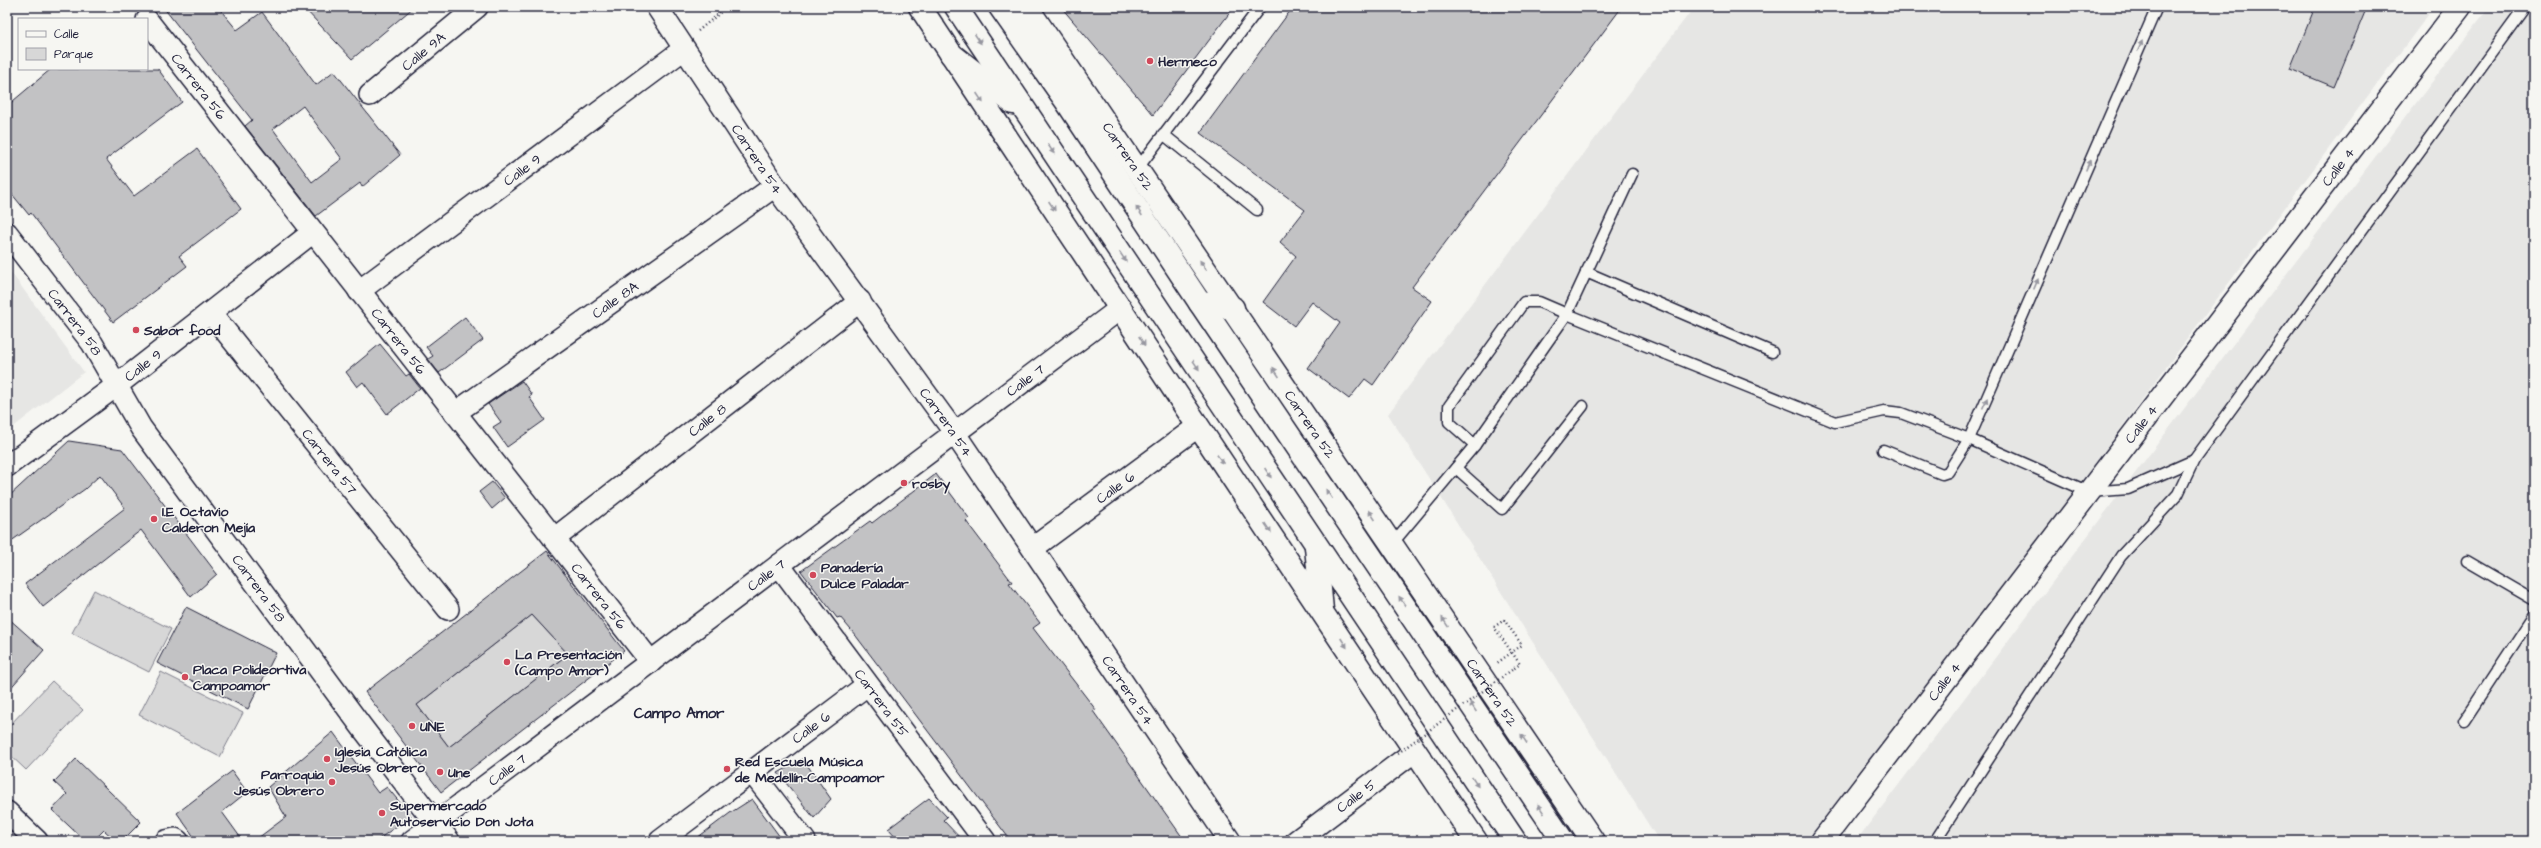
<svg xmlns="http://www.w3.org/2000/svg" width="2541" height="848" font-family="'Architects Daughter',sans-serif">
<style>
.built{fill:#e6e6e4}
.green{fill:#d7d7d7;stroke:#7c7c89}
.building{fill:#c2c2c4;stroke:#22223b;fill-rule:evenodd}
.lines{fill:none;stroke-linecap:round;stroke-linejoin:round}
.lane-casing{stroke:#22223b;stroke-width:13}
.street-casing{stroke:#22223b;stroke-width:24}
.secondary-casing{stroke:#22223b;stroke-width:25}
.primary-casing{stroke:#22223b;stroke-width:25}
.path{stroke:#22223b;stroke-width:2.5;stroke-dasharray:1 3;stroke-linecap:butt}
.lane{stroke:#f6f6f2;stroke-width:10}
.street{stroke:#f6f6f2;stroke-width:21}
.secondary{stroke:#f6f6f2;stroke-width:22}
.primary{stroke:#f6f6f2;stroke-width:22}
.path-bridge{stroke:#22223b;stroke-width:2.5;stroke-dasharray:1 3;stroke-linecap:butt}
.oneway{fill:#9797a0}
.poi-dot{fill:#d1495b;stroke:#f6f6f2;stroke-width:1.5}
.labels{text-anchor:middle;stroke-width:3;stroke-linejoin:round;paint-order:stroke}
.street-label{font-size:14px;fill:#22223b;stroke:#f6f6f2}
.poi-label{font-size:14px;font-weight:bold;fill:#22223b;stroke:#f6f6f2;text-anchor:start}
.neighbourhood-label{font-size:15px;font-weight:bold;fill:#22223b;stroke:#f6f6f2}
</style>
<rect width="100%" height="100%" fill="#f6f6f2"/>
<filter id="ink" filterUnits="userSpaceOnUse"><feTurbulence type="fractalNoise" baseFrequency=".025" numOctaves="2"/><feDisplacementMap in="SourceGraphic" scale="8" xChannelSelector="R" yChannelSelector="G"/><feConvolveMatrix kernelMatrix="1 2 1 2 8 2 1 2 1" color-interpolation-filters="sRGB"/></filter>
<g filter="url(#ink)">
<g class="built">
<path d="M1694,7H2434L1814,841H1659L1388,414Z"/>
<path d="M2489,7H2534V841H1856Z"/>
<path d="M7,267L84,372L7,432Z"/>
</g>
<g class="green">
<path d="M94,590L171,629L149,672L72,633Z"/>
<path d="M532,615L568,654L449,747L417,705Z"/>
<path d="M161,672L243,713L220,757L139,715Z"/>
<path d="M52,681L83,710L26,770L7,752V728Z"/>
</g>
<g class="building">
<path d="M163,7H218L237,30L262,12L316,85L334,71L400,155L362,187L360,183L316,216L245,126L252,120ZM303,106L342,159L312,182L273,129Z"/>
<path d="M303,7H414L352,59Z"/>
<path d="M1061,7H1234L1153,115Z"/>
<path d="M1293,7H1622L1412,287L1432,301L1373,385L1365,379L1349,399L1308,368L1340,323L1312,302L1294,326L1263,302L1296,256L1280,242L1305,210L1200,133Z"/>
<path d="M2315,7H2367L2334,87L2290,69Z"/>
<path d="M51,69H158L182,102L106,159L134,196L197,149L241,209L179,256L187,266L113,322L31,213L29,215L7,188V106Z"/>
<path d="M465,317L483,340L439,373L428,359L433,356L426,347Z"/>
<path d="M380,344L406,376L409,374L420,388L387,414L363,382L357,387L346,372Z"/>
<path d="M522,381L532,395L529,397L545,420L507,447L493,427L501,422L488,404Z"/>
<path d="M69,441L122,449L217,574L191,597L141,530L43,607L25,584L125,508L100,475L85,489L7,544V498Z"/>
<path d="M936,474L969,518L966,521L1012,582L1009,583L1040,623L1033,628L1096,710L1093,711L1185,841H1011L856,636L840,617L837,618L801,571L870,521L872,523Z"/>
<path d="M492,482L505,498L492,509L479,492Z"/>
<path d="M547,551L624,651L441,792L365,692ZM532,615L568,654L449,747L417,705Z"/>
<path d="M186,607L276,653L248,709L157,663Z"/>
<path d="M7,617L44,650L7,692Z"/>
<path d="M333,732L378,793L387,787L411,816L376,841H254L286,817L268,787Z"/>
<path d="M76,759L141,822L122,841H116L104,830L93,841H85L52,810L67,794L54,782Z"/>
<path d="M803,759L831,799L814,818L778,773Z"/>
<path d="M232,771L247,792L222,812L243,841H197L177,813Z"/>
<path d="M929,798L947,817L943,820L963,841H899L888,829Z"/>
<path d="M752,799L783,841H693L730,813Z"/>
</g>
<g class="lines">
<g class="lane-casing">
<g id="lane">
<path d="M1163,134L1257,210"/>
<path d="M1138,168L1260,7"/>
<path d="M1586,272L1772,352"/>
<path d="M1475,445L1449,422V406L1524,302H1539L1567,314L1632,174"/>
<path d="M1883,450L1942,474L1948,472L1969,439L2157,7"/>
<path d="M1456,468L1502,509L1583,406"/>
<path d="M1392,544L1475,445L1567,314L1835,422L1884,411L1901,413L1969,439L2089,492L2128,489L2194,460"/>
<path d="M2467,561L2534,600"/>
<path d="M2464,721L2534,615"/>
<path d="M1935,841L2121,556L2178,494L2194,460L2525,7"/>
</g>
</g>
<g class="street-casing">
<g id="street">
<path id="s1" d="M657,7L775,186L949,425L1230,841"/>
<path id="s2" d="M147,20L651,662"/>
<path id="s3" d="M370,95L477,7"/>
<path id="s4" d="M7,233L92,343L141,428L361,726L449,841"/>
<path id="s5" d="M359,291L684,49"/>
<path id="s6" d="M211,313L448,609"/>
<path id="s7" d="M455,413L775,186"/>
<path id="s8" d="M7,466L116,386L313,232"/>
<path id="s9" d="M554,539L860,301"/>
<path id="s10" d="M1033,548L1197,427"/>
<path id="s11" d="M779,565L985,841"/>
<path d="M751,771L805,841"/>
<path d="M7,812L37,841"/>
<path d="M166,841L175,839L178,841"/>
<path id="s12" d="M412,841L1121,308"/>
<path id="s13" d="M660,841L867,685"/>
<path id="s14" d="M1296,841L1415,751"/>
</g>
</g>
<g class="secondary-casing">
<g id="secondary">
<path d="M920,7C1105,285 1288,564 1476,841"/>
<path id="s15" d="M1031,13L1593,841"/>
<path id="s16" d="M1822,841L2460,7"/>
</g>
</g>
<g class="primary-casing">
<g id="primary">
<path d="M956,7L1515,841"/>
<path d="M1000,7L1066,101L1200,303L1563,841"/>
<path d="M1021,7L1038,42"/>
<path d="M951,54L1013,103"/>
<path d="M1200,303L1233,308"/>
<path d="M1316,547L1322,610"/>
</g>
</g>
<g class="path">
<path d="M698,31L727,7"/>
<path d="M1494,627L1504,620L1522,645L1497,663"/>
</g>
<use href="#lane" class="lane"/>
<use href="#street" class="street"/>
<use href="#secondary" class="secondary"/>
<use href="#primary" class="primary"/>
<path class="path-bridge" d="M1398,753L1520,664L1494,627"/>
</g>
<defs><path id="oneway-solid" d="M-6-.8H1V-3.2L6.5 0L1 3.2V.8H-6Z"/></defs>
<g class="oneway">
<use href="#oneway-solid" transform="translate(978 39) rotate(56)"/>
<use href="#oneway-solid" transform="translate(2140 46) rotate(-66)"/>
<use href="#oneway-solid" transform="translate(980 98) rotate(56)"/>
<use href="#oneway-solid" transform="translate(1051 149) rotate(56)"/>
<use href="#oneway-solid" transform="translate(2088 165) rotate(-67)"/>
<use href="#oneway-solid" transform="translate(1052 206) rotate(56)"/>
<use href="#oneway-solid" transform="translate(1139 211) rotate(-123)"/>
<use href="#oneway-solid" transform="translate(1123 257) rotate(56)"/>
<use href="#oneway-solid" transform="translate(1203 265) rotate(-124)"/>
<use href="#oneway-solid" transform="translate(2036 284) rotate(-67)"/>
<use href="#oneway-solid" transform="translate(1142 341) rotate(57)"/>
<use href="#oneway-solid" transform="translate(1196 365) rotate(56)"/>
<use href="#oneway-solid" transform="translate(1276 372) rotate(-124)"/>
<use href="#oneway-solid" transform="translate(1985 403) rotate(-66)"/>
<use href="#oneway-solid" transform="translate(1220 459) rotate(54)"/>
<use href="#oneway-solid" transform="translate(1268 473) rotate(56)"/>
<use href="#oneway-solid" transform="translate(1329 494) rotate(-124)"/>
<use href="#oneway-solid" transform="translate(1372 515) rotate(-124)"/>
<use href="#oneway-solid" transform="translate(1268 528) rotate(56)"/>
<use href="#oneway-solid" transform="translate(1402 601) rotate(-124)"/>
<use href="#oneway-solid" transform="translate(1445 622) rotate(-124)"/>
<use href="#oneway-solid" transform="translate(1344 643) rotate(57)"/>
<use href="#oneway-solid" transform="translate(1473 707) rotate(-124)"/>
<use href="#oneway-solid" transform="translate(1524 739) rotate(-124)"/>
<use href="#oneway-solid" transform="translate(1475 782) rotate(56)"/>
<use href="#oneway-solid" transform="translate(1541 809) rotate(-124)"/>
</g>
</g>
<g class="poi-dot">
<circle cx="1150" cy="61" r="4"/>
<circle cx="136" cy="330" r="4"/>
<circle cx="904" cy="483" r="4"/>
<circle cx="154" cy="519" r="4"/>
<circle cx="813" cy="575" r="4"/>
<circle cx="507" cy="662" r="4"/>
<circle cx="185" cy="677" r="4"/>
<circle cx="412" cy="726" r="4"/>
<circle cx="327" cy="759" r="4"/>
<circle cx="727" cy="769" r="4"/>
<circle cx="440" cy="772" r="4"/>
<circle cx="332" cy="782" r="4"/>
<circle cx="382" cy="813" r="4"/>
</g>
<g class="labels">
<g class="street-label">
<text dy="5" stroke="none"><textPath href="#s3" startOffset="69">Calle 9A</textPath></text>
<text dy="5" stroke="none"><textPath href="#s2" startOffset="84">Carrera 56</textPath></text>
<text dy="5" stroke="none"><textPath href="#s15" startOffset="173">Carrera 52</textPath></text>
<text dy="5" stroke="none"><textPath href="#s1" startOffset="182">Carrera 54</textPath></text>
<text dy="5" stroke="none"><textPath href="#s16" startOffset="849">Calle 4</textPath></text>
<text dy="5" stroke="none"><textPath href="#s5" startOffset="203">Calle 9</textPath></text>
<text dy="5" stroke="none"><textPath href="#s7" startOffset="196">Calle 8A</textPath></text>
<text dy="5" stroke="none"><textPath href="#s4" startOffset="112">Carrera 58</textPath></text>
<text dy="5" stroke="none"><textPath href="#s2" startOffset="408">Carrera 56</textPath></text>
<text dy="5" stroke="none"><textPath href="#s8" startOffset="169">Calle 9</textPath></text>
<text dy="5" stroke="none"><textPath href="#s12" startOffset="767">Calle 7</textPath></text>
<text dy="5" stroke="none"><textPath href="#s9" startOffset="194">Calle 8</textPath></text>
<text dy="5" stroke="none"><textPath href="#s1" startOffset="506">Carrera 54</textPath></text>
<text dy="5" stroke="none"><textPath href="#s15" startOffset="497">Carrera 52</textPath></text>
<text dy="5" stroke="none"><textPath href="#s16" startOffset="525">Calle 4</textPath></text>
<text dy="5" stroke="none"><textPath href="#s6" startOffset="190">Carrera 57</textPath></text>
<text dy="5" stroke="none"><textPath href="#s10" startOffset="102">Calle 6</textPath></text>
<text dy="5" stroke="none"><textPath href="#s12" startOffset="443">Calle 7</textPath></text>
<text dy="5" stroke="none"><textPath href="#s4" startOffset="436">Carrera 58</textPath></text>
<text dy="5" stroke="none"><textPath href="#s2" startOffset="732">Carrera 56</textPath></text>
<text dy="5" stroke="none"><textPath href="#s16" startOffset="201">Calle 4</textPath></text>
<text dy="5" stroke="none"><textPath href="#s1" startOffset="830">Carrera 54</textPath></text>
<text dy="5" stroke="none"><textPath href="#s15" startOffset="821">Carrera 52</textPath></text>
<text dy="5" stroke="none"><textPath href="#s11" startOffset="172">Carrera 55</textPath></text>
<text dy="5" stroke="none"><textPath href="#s13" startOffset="189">Calle 6</textPath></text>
<text dy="5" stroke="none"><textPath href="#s12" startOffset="119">Calle 7</textPath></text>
<text dy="5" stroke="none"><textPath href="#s14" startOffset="75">Calle 5</textPath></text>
</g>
<g class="poi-label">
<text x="1158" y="66">Hermeco</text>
<text x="144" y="335">Sabor food</text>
<text x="912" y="488">rosby</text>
<text x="162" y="516">I.E Octavio<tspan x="162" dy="16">Calderon Mejía</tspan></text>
<text x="821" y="572">Panadería<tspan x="821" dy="16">Dulce Paladar</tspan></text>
<text x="515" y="659">La Presentación<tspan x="515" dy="16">(Campo Amor)</tspan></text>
<text x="193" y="674">Placa Polideortiva<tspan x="193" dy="16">Campoamor</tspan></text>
<text x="420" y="731">UNE</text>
<text x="335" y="756">Iglesia Católica<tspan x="335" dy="16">Jesús Obrero</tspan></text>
<text x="735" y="766">Red Escuela Música<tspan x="735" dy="16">de Medellín-Campoamor</tspan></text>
<text x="448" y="777">Une</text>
<text x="324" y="779" text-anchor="end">Parroquia<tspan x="324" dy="16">Jesús Obrero</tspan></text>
<text x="390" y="810">Supermercado<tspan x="390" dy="16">Autoservicio Don Jota</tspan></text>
</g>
<g class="neighbourhood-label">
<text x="679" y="718">Campo Amor</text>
</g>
</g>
<rect width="2541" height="848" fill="none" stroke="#f6f6f2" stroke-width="24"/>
<rect x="12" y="12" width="2517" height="824" fill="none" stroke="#22223b" stroke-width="1.5" filter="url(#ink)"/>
<rect x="18" y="18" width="130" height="52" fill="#f6f6f2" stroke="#a1a1a9"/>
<rect x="26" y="31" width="20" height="6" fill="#f6f6f2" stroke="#a1a1a9"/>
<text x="54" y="38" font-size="12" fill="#22223b">Calle</text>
<rect x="26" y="48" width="20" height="12" fill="#d7d7d7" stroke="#a1a1a9"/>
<text x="54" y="58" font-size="12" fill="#22223b">Parque</text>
</svg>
